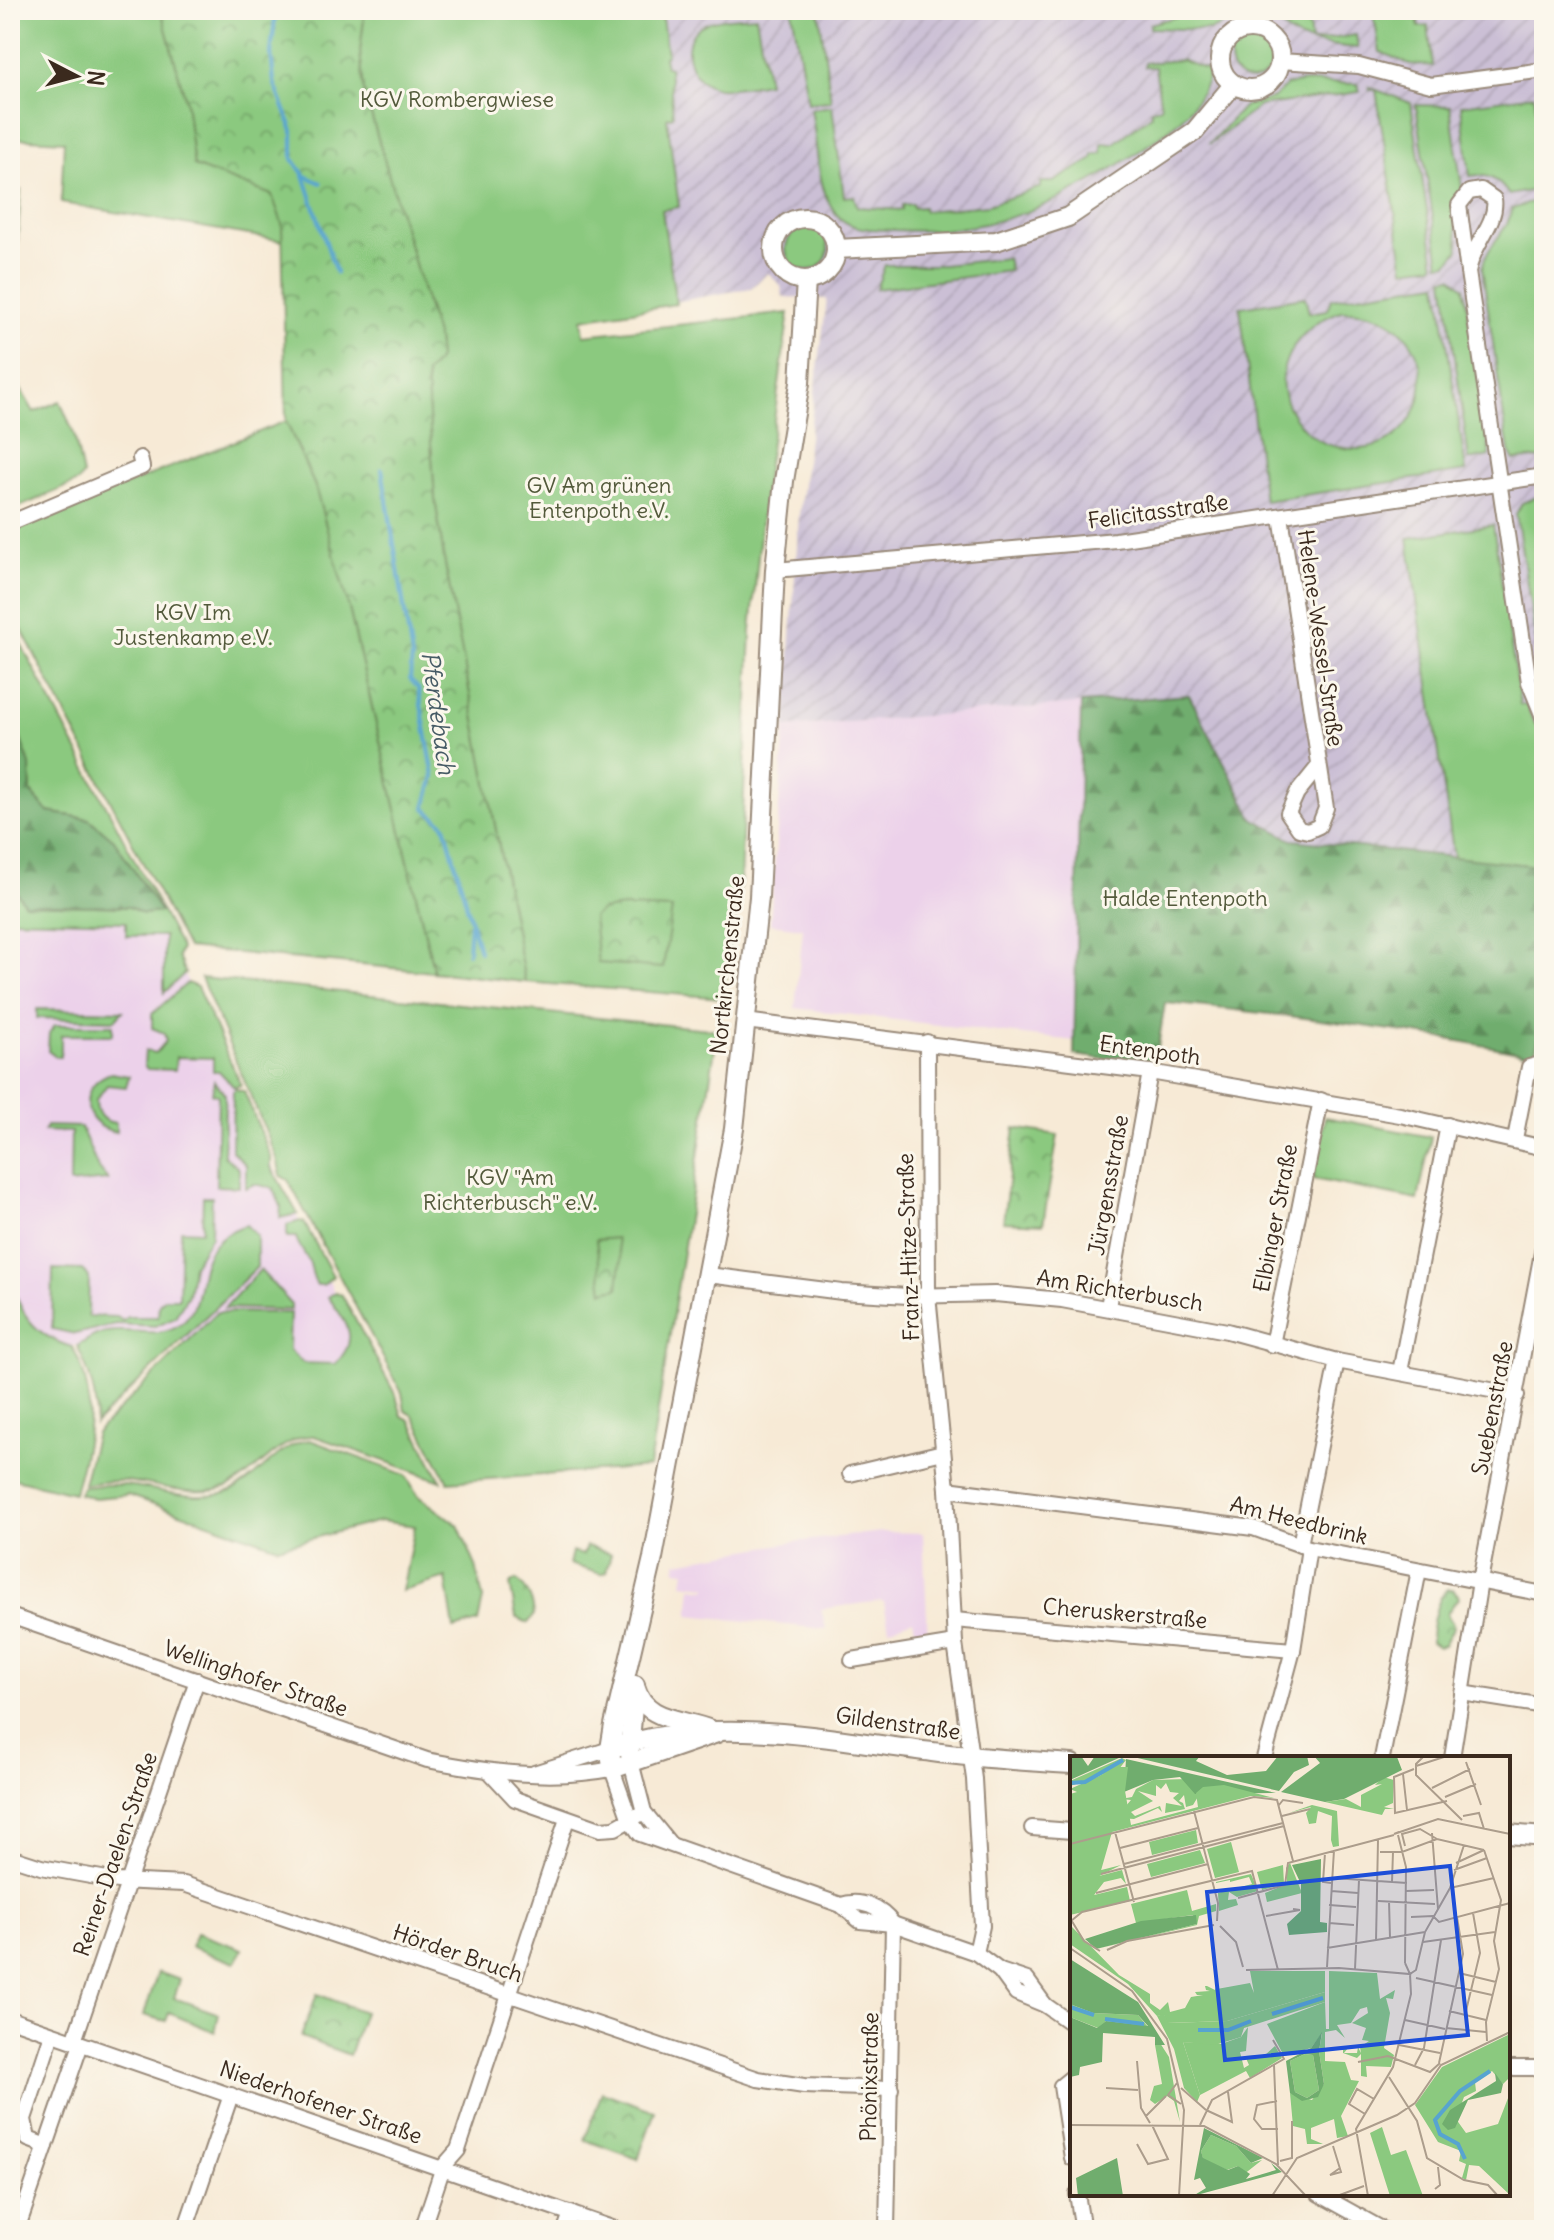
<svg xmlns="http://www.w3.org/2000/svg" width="1554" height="2240" font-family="Delius,sans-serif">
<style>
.built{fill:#ecd1ea}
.industrial{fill:url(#industrial-furrows)}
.green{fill:#8bc97f;stroke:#637a4e;stroke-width:2;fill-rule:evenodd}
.forest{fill:url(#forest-firs);stroke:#566c46;stroke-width:2}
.park{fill:url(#park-crowns);stroke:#637a4e;stroke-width:2}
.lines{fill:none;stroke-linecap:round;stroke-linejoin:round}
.stream{stroke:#57a4d0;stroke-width:4}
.minor-casing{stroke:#998a7a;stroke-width:18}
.major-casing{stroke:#998a7a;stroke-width:22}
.minor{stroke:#fff;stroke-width:14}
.major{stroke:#fff;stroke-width:18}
.labels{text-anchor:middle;stroke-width:6;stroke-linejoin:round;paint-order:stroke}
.park-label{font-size:22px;fill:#535a3b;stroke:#fbf7ec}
.street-label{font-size:22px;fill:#3b2a1e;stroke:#fbf7ec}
.water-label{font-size:24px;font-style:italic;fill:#465b65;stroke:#fbf7ec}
.inset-river{fill:none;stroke:#57a4d0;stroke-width:4}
.inset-road{fill:none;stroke:#ac9d8c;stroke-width:2}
.view{fill:#1d4ed8;fill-opacity:0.15;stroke:#1d4ed8;stroke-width:4}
.inset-edge{fill:none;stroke:#3b2a1e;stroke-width:4}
</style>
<defs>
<pattern id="industrial-furrows" width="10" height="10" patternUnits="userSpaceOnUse" patternTransform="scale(2)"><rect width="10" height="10" fill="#cbbfd5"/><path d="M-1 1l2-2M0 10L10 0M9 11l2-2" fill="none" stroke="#afa4b6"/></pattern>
<pattern id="forest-firs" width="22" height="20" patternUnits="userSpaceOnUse" patternTransform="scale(2)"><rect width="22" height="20" fill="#70ad6e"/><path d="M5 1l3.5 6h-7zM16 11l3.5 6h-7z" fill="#5d8d5a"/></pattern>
<pattern id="park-crowns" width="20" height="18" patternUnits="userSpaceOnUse" patternTransform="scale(2)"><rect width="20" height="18" fill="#8bc97f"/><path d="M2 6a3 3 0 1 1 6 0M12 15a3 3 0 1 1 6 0" fill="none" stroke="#73a367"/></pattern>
</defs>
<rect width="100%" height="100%" fill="#fbf7ec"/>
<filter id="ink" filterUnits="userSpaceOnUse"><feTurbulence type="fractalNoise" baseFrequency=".0125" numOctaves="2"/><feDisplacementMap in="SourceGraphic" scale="16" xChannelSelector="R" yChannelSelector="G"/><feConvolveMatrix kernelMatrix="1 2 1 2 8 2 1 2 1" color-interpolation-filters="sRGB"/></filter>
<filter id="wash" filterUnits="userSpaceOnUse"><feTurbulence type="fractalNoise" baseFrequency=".006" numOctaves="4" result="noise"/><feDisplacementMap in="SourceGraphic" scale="32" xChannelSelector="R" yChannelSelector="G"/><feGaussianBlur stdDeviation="1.8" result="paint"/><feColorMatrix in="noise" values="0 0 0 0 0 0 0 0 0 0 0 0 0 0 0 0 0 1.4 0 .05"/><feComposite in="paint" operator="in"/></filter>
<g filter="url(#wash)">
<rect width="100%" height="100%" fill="#f7ead6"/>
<g class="built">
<path d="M1081,703L1075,1041L795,1008L803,928L770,924L785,727Z"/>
<path d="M154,909L284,1190L375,1375L287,1369L169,1339L55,1347L22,1325L10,1299V919Z"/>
<path d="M882,1532L923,1533L928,1641L923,1642L916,1633L913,1620L889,1629L884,1602L881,1601L821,1609L826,1629L689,1615L692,1587L706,1589L707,1586L683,1583L685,1571L676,1570L677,1562L794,1542Z"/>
</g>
<path class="industrial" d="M533,10H1544V860L1539,866L1345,850L1292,840L1253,818L1188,695L785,727L799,515L827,299L783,297L781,286L768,273L751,288L581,319Z"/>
<g class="green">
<path d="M10,10H161L186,101L194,166L273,195L282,223L284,241L61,203L64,141L10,138Z"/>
<path d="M365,10H661L667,55L664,57L666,67H669L673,116L667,118L679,207L662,210L676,304L582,319L584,335L789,313L764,492L751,631L740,884L723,998L525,982L444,559L435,499L426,374L439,359L437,339L364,91L360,51Z"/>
<path d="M792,10H819L831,101L808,103Z"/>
<path d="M1200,10H1226L1223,25L1211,30L1150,28V24Z"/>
<path d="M1269,10H1284L1287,28L1309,25L1311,42L1356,35L1358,48C1322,44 1287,46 1269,10Z"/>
<path d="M1373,10H1416L1419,27L1428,26L1433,66L1409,64L1380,52Z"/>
<path d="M756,16L768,83C752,85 734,90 718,88C690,84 676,43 701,26C716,17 739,18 756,16Z"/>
<circle cx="1251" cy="59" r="21"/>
<path d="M1181,60L1207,70L1208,78C1196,112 1167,132 1138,152C1060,205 991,236 894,230C877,229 855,231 841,219C815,196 818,142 811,109L832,106L844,197L854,196L857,207L902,210V205L912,204L913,208L923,207L924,211L988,205L1041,187V182H1053L1093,159V155L1102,153V143L1113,144L1151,115V109L1161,107L1155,67H1145V63Z"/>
<path d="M1305,82L1358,84L1360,92L1260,106L1209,144L1244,106L1273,98L1287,85Z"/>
<path d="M1369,87L1411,103L1435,265L1404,269L1376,90H1370Z"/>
<path d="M1534,95L1544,158V188L1509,195C1499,180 1488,173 1470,176L1461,105Z"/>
<path d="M1416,105L1450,106L1462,188L1453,207L1459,250L1448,263L1440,264Z"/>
<path d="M10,190H21L10,352Z"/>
<path d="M1544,198V458L1514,460L1509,452L1482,268C1486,246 1508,232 1512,209Z"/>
<circle cx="807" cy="249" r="21"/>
<path d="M1007,258L1010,271L876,289L885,265H943Z"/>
<path d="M1452,277L1464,287L1490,456L1469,460L1444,278Z"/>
<path d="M1438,283L1466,471L1264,501L1240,307L1305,297L1309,313L1327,310L1331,299ZM1341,311C1459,309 1438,468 1338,447C1320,444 1305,432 1294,417C1264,371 1297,327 1341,311Z"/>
<path d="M10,371L34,412L60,401L74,434L83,475L78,482L10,511Z"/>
<path d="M286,421L315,486L349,608L434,972L187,948L10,607V531Z"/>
<path d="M1544,494V691L1516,514L1522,503Z"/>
<path d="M1493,525L1520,705H1526L1533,721L1544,735V860L1539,866L1454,858L1408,538Z"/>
<path d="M10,623L181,948L178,957L185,973L164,993V936H126V922L10,919V883L25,904L129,907L143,914L161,912L89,819L48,812L31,792L29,765L19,735L10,725V674L17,667L10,653Z"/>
<path d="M201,978L718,1030L649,1467L448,1482L413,1415L405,1411L402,1393L288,1180L281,1176L277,1158Z"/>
<path d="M187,983L197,987L241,1085L234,1087L219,1071H213V1058L176,1057L175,1070L147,1069L144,1065L145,1051L156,1053L166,1041L164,1033L152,1028V1014Z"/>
<path d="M37,1009L123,1011L115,1020L37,1018Z"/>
<path d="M55,1025H113V1035H61V1057H56L48,1051L49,1033Z"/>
<path d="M111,1073L129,1076L126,1087L107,1085L96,1100C96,1113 102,1122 116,1123V1132C80,1126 77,1084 111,1073Z"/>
<path d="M214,1081L225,1094L224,1155L239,1169V1187L216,1186L218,1095L212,1094Z"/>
<path d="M236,1089L244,1091L271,1157V1167L298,1214L280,1218L281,1206L273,1188L254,1184L246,1188V1165L232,1151L233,1091Z"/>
<path d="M1325,1117L1431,1137L1418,1200L1313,1179Z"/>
<path d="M46,1126L81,1127L97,1166L108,1180L70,1184L71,1132L44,1131Z"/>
<path d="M203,1197H212L211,1236L193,1266L188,1295L175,1317L155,1326L116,1324L75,1334L52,1329L53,1269L82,1270L89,1277L88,1316L117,1317L123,1321L127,1317H158L159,1304L165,1298H179L181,1230L202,1231Z"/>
<path d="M300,1221L304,1222L333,1276L323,1285H317C312,1277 312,1271 310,1264C306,1254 299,1248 296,1237H287V1225Z"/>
<path d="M246,1225L257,1236V1267L95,1424C98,1395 89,1372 77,1346C86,1341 96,1333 106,1332C131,1327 157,1340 180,1324C215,1298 181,1246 246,1225Z"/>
<path d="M260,1270L291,1304V1310L224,1308Z"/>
<path d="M10,1276C19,1313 34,1336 72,1347C100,1396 88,1442 74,1493L10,1478Z"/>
<path d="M336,1292L342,1295L396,1396L402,1416L410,1420L441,1481L314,1436C279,1435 257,1477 225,1488C193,1498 158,1484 126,1481C112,1480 97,1483 83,1484L96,1433L217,1312L290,1313L289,1350L303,1363L335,1364C361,1339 347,1323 328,1297Z"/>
<path d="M310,1440L406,1475L418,1496L458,1525L476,1566L483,1599L478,1622L454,1629L446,1578L402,1591L415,1526L380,1521L278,1547L128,1495L95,1498L79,1494L82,1487C96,1486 110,1484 125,1485C157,1488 189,1501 222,1494C256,1486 276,1443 310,1440Z"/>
<path d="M586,1546L611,1554L606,1572L601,1574L569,1564L572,1552L583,1555Z"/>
<path d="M196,1933L243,1949L235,1963L191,1947Z"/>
<path d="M158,1972L180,1980L174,1998L219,2014L215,2032L169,2013L166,2021L144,2015Z"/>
</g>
<g class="forest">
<path d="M1189,695L1253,818L1292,840L1539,866L1544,860V1035H1540L1534,1055C1413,1031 1289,1014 1165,1003L1155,1066L1074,1055L1081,703Z"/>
<path d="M10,725L19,735L30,765L31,793L48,812L89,819L114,840L161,912L143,914L129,907L25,904L10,883Z"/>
</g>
<g class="park">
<path d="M161,10H365L360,51L364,91L437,339L439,359L426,374L435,499L444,559L525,982L434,972L349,608L315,486L286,421L282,223L272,195L194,166L186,101Z"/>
<path d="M624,907L672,909L663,968L598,963L593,917L602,910Z"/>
<path d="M1015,1128L1058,1135L1043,1224L1003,1222Z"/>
<path d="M616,1238L621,1260L618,1288L603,1291L596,1240Z"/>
<path d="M517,1580C527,1587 534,1604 534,1616L528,1623L516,1617L510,1584Z"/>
<path d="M1447,1589H1453L1459,1596L1447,1614L1454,1626L1444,1645L1438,1647L1431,1642C1431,1627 1436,1599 1447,1589Z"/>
<path d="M317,1994L364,2012L349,2055L301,2037Z"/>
<path d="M602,2092L655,2111L638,2159L585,2140Z"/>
</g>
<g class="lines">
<g class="stream">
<path d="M276,10L271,53L274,82L293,131V159L304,175L336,273"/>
<path d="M305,176L321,183"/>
<path d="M382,469L412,657L410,679L418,688L434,777L425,808L445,825L479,951"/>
<path d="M468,953L470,924"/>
</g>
</g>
</g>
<g filter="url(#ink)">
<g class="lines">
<g class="minor-casing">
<g id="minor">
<path d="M1280,61L1359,66L1431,85L1544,70"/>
<path d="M1481,190L1494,199C1498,223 1472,244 1468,272L1459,205L1469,192Z"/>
<path d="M1468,272L1529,682L1544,719"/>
<path d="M1281,516L1326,808L1319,826L1308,831L1299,829L1288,813L1297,793L1318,767"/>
<path d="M10,523L142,467L140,458"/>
<path d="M775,570L1116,540L1544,476"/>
<path d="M745,1021L1150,1072L1400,1115L1544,1148"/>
<path d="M927,1042L928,1295L947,1489L955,1643L974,1779L982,1926L976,1953"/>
<path d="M1515,1139L1529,1067L1544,1063"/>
<path d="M708,1275L842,1292L908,1296L995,1294L1062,1300L1227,1331L1337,1361L1517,1395"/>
<path d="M1108,1307L1150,1072"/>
<path d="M1272,1345L1321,1100"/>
<path d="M1400,1372L1448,1125"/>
<path d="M850,1474L943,1452"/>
<path d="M947,1489L1253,1528L1309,1548L1544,1594"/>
<path d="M1300,1545L1337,1361"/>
<path d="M10,1616L427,1760C489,1772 550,1781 612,1769L630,1820L640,1834L841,1905L860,1921L893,1924L976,1953L1000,1971L1016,1993L1045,2005L1072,2024"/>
<path d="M954,1620L1293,1650"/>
<path d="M852,1660L955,1643"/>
<path d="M1462,1693L1544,1706"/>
<path d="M1264,1758L1293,1650L1309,1548"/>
<path d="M1382,1758L1419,1570"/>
<path d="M1452,1758L1480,1581L1544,1242"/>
<path d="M631,1762L644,1812L670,1844"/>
<path d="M490,1772L515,1799L600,1829L615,1828L644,1812"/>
<path d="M534,1773L610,1749"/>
<path d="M1032,1828L1072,1831"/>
<path d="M10,1857L41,1867L118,1881L184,1884L758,2079L804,2086L891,2089"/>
<path d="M841,1905C861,1898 881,1908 893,1924"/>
<path d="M1000,1971L1027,1980L1045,2005"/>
<path d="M10,2019L618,2230"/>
<path d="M74,2041L197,1680"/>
<path d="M1508,2068H1544"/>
<path d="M1072,2077L1061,2086L1072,2158"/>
<path d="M46,2146L28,2139L24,2119L52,2034"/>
<path d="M1077,2194L1083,2230"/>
<path d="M1319,2194L1384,2230"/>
<path d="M17,2230L81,2044"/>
<path d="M185,2230L231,2095"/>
<path d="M422,2230L443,2167L458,2150L567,1819"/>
<path d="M565,2230L571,2213"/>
<path d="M887,2230L893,1924"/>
</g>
</g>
<g class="major-casing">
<g id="major">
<circle cx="1250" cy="59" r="30"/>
<circle cx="805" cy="249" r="31"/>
<path d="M836,249L996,241L1068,217L1195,131L1233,85"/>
<path d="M635,1686C645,1722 681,1718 711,1730"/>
<path d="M717,1733L612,1769L610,1749L614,1725L653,1558L734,1129L759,897L775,570L784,481L800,383L806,280"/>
<path d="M610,1749C712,1713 828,1739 932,1752C978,1758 1025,1761 1072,1764"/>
<path d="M629,1751L635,1685"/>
<path d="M1508,1834L1544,1837"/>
</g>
</g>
<use href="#minor" class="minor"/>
<use href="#major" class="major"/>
</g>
</g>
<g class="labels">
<g class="park-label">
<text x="457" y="107">KGV Rombergwiese</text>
<text x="599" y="493">GV Am grünen<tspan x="599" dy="25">Entenpoth e.V.</tspan></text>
<text x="193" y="620">KGV Im<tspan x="193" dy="25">Justenkamp e.V.</tspan></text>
<text x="1185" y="906">Halde Entenpoth</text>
<text x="510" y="1185">KGV "Am<tspan x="510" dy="25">Richterbusch" e.V.</tspan></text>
</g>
<g class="street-label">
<text transform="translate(1158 511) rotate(-8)" y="8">Felicitasstraße</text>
<text transform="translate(1321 638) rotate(82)" y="8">Helene-Wessel-Straße</text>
<text transform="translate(727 965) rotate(-84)" y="8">Nortkirchenstraße</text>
<text transform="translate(1150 1050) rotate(8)" y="8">Entenpoth</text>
<text transform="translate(1108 1185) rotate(-80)" y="8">Jürgensstraße</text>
<text transform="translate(1275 1218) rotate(-79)" y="8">Elbinger Straße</text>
<text transform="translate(908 1247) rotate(-92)" y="8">Franz-Hitze-Straße</text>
<text transform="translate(1120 1290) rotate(9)" y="8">Am Richterbusch</text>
<text transform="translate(1492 1408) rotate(-79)" y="8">Suebenstraße</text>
<text transform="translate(1299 1520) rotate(14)" y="8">Am Heedbrink</text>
<text transform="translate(1125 1613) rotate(5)" y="8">Cheruskerstraße</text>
<text transform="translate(256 1678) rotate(19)" y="8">Wellinghofer Straße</text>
<text transform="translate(898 1723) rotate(8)" y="8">Gildenstraße</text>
<text transform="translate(115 1854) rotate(-71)" y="8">Reiner-Daelen-Straße</text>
<text transform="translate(458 1953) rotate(19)" y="8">Hörder Bruch</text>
<text transform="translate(869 2077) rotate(-89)" y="8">Phönixstraße</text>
<text transform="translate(321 2102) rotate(19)" y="8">Niederhofener Straße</text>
</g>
<g class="water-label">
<text transform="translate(438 713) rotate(82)" y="8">Pferdebach</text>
</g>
</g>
<g transform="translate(1070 1756)">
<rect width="440" height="440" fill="#f7ead6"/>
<path d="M52,2L56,4L49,13L0,30V25ZM313,21L324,24L323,47L314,51L324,53H315L312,59L255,46L276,43L291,51V39L312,28L305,29ZM117,23L129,39L123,49L116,51L114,39L109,45L113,47L115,53L95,57L96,47L112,50L103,42L109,37L100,36L96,27L91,33L86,29V40L68,35L83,45L61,56L65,60L90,50L92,56L88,52L64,63L49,62L59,59L55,51L61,44L51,43L62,41L66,33L83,24ZM242,49L267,55L269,90L263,91L261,84L262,60L248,55L246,67L239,68L236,57L241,51L219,57ZM126,74L128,87L82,99L79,86ZM161,86L169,116L145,122L137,93ZM130,94L135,107L81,121L77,108ZM220,107L232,137L197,146L195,137L217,128L216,112ZM51,109L29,120L52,114L56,128L51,122L34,126L24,139L57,131L60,145L0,159V122ZM213,109L214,128L192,134L187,116ZM181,118L188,135L167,141L159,136L158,144L166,143L168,149L149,155L148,137L182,128L179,121L160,126V124L146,127V126ZM117,134L122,155L146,148V155L129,160L127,169L26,193L127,168L123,159L66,167L61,148ZM2,171L49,219L80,238V247L90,254L98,246L100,256L115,252L121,241L133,239H127L125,236L140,235L136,234L135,230H137L145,234L148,227L147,233L180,227L184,237L180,215H255V236L157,265L97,267L94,259L87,260L58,228L0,188ZM259,215L307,217L310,243L325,234L323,243L316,242L320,257L314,292L324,299L321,311L296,310L297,321L291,320V298L287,302L273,297V292H278L274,297H287L288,291L291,297L290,291L299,285L292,284L296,272L282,267L298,257L297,251L290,253L281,267L267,269L275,282L266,274L255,276V305L275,306L281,324L289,325L271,360L278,380L267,382L264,363L241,372V383L253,388H237L235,373L223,370L220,337L242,344L254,328L249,295L252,277L241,292L214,300L197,268L255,246L256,273H259ZM0,248L23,257L68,259L78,271L36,265L28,272L0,261ZM178,271L176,295L170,296L174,312L179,309L175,300L195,299L205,290L212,302L180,322L176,315L130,339L113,286L151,288L171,281ZM440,278V321L433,328L422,315L405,326L406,335L394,341L386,363L396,377L428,368L440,337V439L409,410L399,409L396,424L392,422L396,408L389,405L391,395L368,386L345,349L372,311ZM90,287L99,301L110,366L104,345L97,340L85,348L80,344L84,330L92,328L85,289ZM235,298L243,299L249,334L237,342L225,336L220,305ZM312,371L321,399L336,394L353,440H320L300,377ZM141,379L166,390L181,407L192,404L173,419L168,410L157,414L133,403L131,395Z" fill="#8bc97f"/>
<path d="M0,0H11L18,10L25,0L51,1L0,24ZM59,0H130L126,5L157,19L196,15L208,0H237L239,9L224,16L209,35ZM244,0L327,1L332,14L274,43L255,46L211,36L250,7ZM56,3L206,37L125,38L110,21L83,24L54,36ZM251,103L250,166L257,167V176L219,179L217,168L231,155V128L222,109ZM126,159L127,168L26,193L15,183L71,165ZM0,203L68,246L95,289H85V281L33,277L32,306L10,311L9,319L0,321V261L27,272L36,265L78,270L68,259L23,257L0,248ZM252,276L249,295L254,328L248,341L232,345L220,337L216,305L241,292ZM235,298L243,299L249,334L237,342L225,336L220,305ZM425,317L433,328L431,337L398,344L385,372L378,374L372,368L380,354L426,325ZM134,372L193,402L181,407L166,390L141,379L131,395L133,402L158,414L168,410L180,418L176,423L206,414L201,407L212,416L123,440L136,432L130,422L124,424ZM47,402L53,440H8L6,422Z" fill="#70ad6e" fill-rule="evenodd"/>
<path d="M49,11H58L55,35L61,69L128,51L126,37L133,31L154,29L204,42L181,40L42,76L20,153L9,154L0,126V38L7,36L0,33ZM255,236V246L174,272L171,281L145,289L113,286L130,339L127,346L114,332L104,293L87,260L94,258L98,267L157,265Z" fill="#8bc97f"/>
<path class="inset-river" d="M0,27L15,26L53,4M0,251L24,259M202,258L253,242M35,263L74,268M128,274H158L181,265M395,403L388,388L370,378L365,364L390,335L420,315"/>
<path class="inset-road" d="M354,0L346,8V19L392,64M396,6L411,49M346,10L377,0M344,13L324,21L325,57L377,45M333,18L337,54M362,32L400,13M375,41L406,28M209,49L213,44L233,47M124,55L148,147L147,165M212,60L240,53M393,60L409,57L414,73M45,76L64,146M329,76L324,78L368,63L440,78M362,77L368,153M328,79L336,111L335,207M0,88L184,41L207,44L223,105M335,90L332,78L350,73L367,83M50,92L128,72M414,94L431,144L424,185L429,213L416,266L417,285M310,96H332L367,83L414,94M255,97L253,126L261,127M386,107L414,94M54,108L213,67M384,114L417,102M31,118L214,70M263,122L337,127M322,126L323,96M380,132L424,122M261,135L288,137M336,135L364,134M26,137L138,108M168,142L215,129L218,107L324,79M308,145L365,148M319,145L320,182M259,149L286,151M196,160L230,154L223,153M341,161L363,160L369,166L440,147M0,162L14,185L30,195M1,165L12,156L182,115L208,214M259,167L284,169M150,170L166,186L173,211M306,185L308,84M353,186L425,176M0,192L62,235L97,283L114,354L109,440M257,192L355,176M37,194L57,185L144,169M257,211L264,94M285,213L289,124M176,214L269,212L340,218L335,207M389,217L426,226M346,222L422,239M379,255L416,264M395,259L410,197L403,157M335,264L375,273M376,272L416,276M329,289L370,297M67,305L71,352L80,367M288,306L318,300L360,316L370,307M369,307L393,198L387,161M204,309L208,409M345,309L354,292L371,184M319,321L347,365L357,402L394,424L418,429L428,440M107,327L98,339L111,348M36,332L68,334M111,332L136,354M207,345L187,349L184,363L192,373H208M136,354L162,366L158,336M295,358L279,348L287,333L304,343M76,360L96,340M0,369L134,370L206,408L236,440M130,369L142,344L214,303L203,284M67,388L78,408L98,403L82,369M263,390L271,416L260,419L270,412M210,405L222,402V365M365,433L370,429L368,411M202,440L227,402L327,359L345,347L371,309L440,276M267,440L294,430M298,440L286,373L323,311L341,238L340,218L346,214L355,176L380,132L394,89"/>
<path class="view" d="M380,110L398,279L155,304L137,136Z"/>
<rect width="440" height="440" class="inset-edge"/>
</g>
<rect width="1554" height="2240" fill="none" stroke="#fbf7ec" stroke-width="40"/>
<g transform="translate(76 76) rotate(96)" stroke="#fbf7ec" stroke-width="6" paint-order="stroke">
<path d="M0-6L14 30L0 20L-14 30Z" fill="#3b2a1e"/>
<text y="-12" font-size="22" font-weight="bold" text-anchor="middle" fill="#3b2a1e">N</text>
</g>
</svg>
